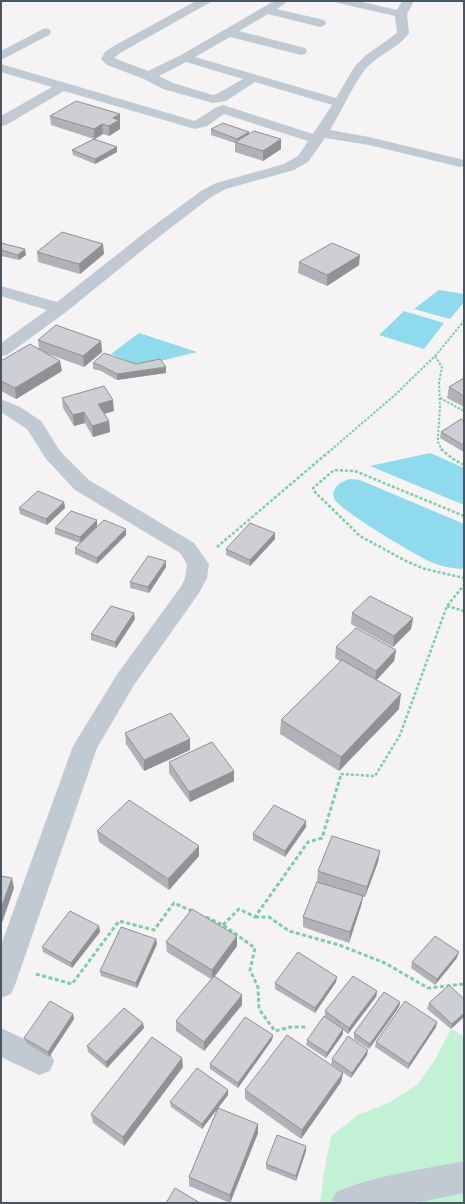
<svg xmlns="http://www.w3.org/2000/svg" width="465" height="1204" font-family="'Nunito Sans',sans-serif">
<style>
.green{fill:#c3f1d5}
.water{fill:#90daee}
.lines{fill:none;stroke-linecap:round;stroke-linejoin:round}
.path-far2{stroke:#7ad0a6;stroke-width:2;stroke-dasharray:2.5 1.5;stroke-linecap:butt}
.path-far1{stroke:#7ad0a6;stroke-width:2.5;stroke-dasharray:3 2;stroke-linecap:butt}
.path{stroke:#7ad0a6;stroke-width:3;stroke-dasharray:4 2.5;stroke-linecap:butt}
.minor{fill:#c1cad2;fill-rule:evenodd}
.wall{fill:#b0b2b7}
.shaded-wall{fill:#909195}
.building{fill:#cdcfd5;stroke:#909195}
</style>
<rect width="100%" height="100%" fill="#f5f3f3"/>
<path class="green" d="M451,1029L464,1036V1203H320L324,1173L331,1136L358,1115L390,1102L418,1084L436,1058Z"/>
<g class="water">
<path d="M439,290L464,294V302L450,319L414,309Z"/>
<path d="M404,311L444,323L424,349L379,335Z"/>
<path d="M139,333L197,352L141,366L111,354Z"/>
<path d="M430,453L464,468V505L370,466Z"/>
<path d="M350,479L360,480L464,524V567L461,569C450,568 440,566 431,562C415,555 343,512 335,500C329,489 341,481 350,479Z"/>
</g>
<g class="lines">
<g class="path-far2">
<path d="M435,356L442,367L439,383L440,408L438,436V442L442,450"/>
<path d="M440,398L464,411"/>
<path d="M331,450L396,394L435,356L464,321"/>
</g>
<g class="path-far1">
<path d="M441,449L453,459L464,465"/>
<path d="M464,516L355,471L334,470L313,488L314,491L360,536L406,561L425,569L464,578"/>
<path d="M217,547L332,449"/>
<path d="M447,606L464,611"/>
<path d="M340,779L341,774L375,776L400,735L447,606L464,585"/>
</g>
<g class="path">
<path d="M206,917L223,925L255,948L250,970L258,987L259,1009L275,1031L291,1027H306"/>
<path d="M255,917H269L289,931L339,945L385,963L428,988L464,984"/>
<path d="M223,925L239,909L255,917L308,842L322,838L340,778"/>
<path d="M36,974L72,984L119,921L154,930L174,903L194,912"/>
</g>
<g class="minor">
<path d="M196,1H211L209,3L120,53L114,58L148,71L181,55L274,1H288L277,9L324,20L326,23L324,26L320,27L268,14L239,31L305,48L307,51L305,54L301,55L230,37L195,57L336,98L355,66L365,56L397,33L395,16L338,3L336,1H358L397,10L402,1H414L407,14L409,33C398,49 376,55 364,71C352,87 341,112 330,130L369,137L464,160V166L460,167L369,145L325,138L308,162L294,170L226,189L211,197L160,236L66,312L7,355L1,356V343L47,310L1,296V286L57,302L148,230L201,191L216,183L284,164L298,156L308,141L224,114L207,126L195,129L64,91L6,125L1,126V116L52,87L1,72V64L195,121L215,108L223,105L313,134L332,105L255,82L226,101L213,103L163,89L144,79L107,65L101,59L105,52L112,47ZM186,62L243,79L217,94L213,95L173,83L159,76Z"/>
<path d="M45,28L49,29L51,32L49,35L1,60V51Z"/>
<path d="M1,399L20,407L41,421L60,451L89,480L194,543L209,564L207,578L199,593L134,685L97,748L15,985L11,994L1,998V945L73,746L118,673L182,585L185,578L187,564L180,553L75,490L46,459L27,429L1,412Z"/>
<path d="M1,1028L50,1051L54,1061L50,1071L39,1075L1,1057Z"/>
<path d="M464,1161V1193L415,1203H331L336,1192C376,1175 421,1170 464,1161Z"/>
</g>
</g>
<g class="wall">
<path d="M120,114V129L109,136L103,134L95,139L117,152L95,164L73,155L72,150L94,139L51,125L50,116Z"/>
<path d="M211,129L249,132V134L281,139V149L263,161L235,152V143L211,135Z"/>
<path d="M1,243L26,255L19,260L1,256Z"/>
<path d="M37,252L104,254L80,274L38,262Z"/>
<path d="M299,262L359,265L327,286L298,273Z"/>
<path d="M38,340L101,341L102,352L84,367L48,354L62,371L16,399L1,391V361L39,349Z"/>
<path d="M93,363L136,364L166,373L117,380L101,371L93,369Z"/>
<path d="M464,378V407L447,398L449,387Z"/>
<path d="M62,398L114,411L104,414L109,421L110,432L93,437L85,423L74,426L63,408Z"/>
<path d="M461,419L464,449L462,451L440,438L441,432Z"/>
<path d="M64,502L65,508L47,525L20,514L19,508Z"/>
<path d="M97,520V526L126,535L97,564L75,554V548L80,543L55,534V528Z"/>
<path d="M275,539L250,566L226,555V549Z"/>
<path d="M166,567L149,593L130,588V582Z"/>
<path d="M352,613L413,618L411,629L393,647L351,624Z"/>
<path d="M135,619L116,648L91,640V634Z"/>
<path d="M336,647L396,650L394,661L376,680L399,709L339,771L280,734L281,720L341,662L335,658Z"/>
<path d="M125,733L190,739V750L144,771L126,744Z"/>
<path d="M169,762L234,781L190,802L169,773Z"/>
<path d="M306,827L285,857L253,840V834Z"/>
<path d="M97,831L199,856L169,890L99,842Z"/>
<path d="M380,851L378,862L365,897H363L361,906L349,943L303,927V917L317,882L318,871Z"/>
<path d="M99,926L100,932L72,968L43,952L42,947Z"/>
<path d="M237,936V946L215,976L242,995V1005L204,1051L176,1031V1021L211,979L167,952L166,942Z"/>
<path d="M156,939L157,944L137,988L101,976L100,971Z"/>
<path d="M457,958L435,985L411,968L412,962Z"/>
<path d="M336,982L315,1013L275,989V983Z"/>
<path d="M377,991L376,997L348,1034L343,1030V1034L326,1058L306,1045L307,1040L325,1017V1011Z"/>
<path d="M464,999L451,1029L427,1009L429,1003Z"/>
<path d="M400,1002L399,1007L369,1049L354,1039V1033Z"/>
<path d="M74,1019L49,1057L26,1043L24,1038Z"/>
<path d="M437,1022L436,1027L408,1069L375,1047L376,1042Z"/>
<path d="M144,1028L107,1068L88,1052L87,1046Z"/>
<path d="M273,1035L272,1040L238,1088L210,1069V1064Z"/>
<path d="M367,1055L351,1078L331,1064L332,1059Z"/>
<path d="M183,1067L124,1146L93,1123L91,1114Z"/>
<path d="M343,1073L341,1082L301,1139L245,1099V1090Z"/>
<path d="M228,1090V1095L202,1129L171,1107L170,1102Z"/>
<path d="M258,1124V1133L230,1203L189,1186V1177Z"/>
<path d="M306,1151L296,1181L266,1169V1164Z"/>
</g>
<g class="shaded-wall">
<path d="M120,114V129L109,136V126L113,118Z"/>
<path d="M102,124L103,134L94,139V129Z"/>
<path d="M249,132V137L237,143V139Z"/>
<path d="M281,139V149L263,161V151Z"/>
<path d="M117,147V152L95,164V159Z"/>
<path d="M103,244L104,254L80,274L79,264Z"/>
<path d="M25,249L26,255L19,260L18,255Z"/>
<path d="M360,255L359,265L327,286V275Z"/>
<path d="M101,341L102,352L84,367L83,356Z"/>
<path d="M60,361L62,371L16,399L15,388Z"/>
<path d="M166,367V373L117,380V374Z"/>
<path d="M113,400L114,411L99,415L98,404Z"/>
<path d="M84,412L85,423L74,426L73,415Z"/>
<path d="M109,421L110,432L93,437L92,426Z"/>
<path d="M464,444V449L462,451L463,445Z"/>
<path d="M64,502L65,508L47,525L46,519Z"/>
<path d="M97,520V526L81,544L80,537Z"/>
<path d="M126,529V535L97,564V558Z"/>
<path d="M275,533V539L250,566V560Z"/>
<path d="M166,561V567L149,593L148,587Z"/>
<path d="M134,613L135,619L116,648L115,642Z"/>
<path d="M413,618L411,629L393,647L394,636Z"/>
<path d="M396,650L394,661L375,682L376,671Z"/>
<path d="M401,694L399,709L339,771L341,757Z"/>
<path d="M190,739V750L144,771V760Z"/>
<path d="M234,771V781L190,802L189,792Z"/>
<path d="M306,821V827L285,857V851Z"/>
<path d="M199,846V856L169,890L168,879Z"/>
<path d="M380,851L378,862L365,897L367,887Z"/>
<path d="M12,878L14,888L1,926V908Z"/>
<path d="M363,896L361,906L349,943L350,932Z"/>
<path d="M99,926L100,932L72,968L71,963Z"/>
<path d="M237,936V946L212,980V970Z"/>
<path d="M156,939L157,944L137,988L136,983Z"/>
<path d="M459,952L457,958L435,985L437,979Z"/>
<path d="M337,977L336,982L315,1013V1008Z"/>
<path d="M377,991L376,997L348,1034L349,1028Z"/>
<path d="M242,995V1005L204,1051V1042Z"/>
<path d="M400,1002L399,1007L369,1049L370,1044Z"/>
<path d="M464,1013V1017L451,1029L452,1024Z"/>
<path d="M73,1014L74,1019L49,1057L48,1052Z"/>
<path d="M437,1022L436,1027L408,1069L409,1064Z"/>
<path d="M143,1023L144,1028L107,1068L106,1062Z"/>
<path d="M343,1029V1034L326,1058L327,1053Z"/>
<path d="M273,1035L272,1040L238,1088V1083Z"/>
<path d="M368,1050L367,1055L351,1078L352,1073Z"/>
<path d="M182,1058L183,1067L124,1146L123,1137Z"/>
<path d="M343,1073L341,1082L301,1139L302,1130Z"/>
<path d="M228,1090V1095L202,1129V1124Z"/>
<path d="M258,1124V1133L230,1203V1195Z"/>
<path d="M306,1146V1151L296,1181V1176Z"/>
</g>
<g class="building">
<path d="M76,101L120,114L113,118L119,120L109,126L102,124L94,129L50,116Z"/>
<path d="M223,123L249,132L237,139L211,129Z"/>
<path d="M254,131L281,139L263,151L235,142Z"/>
<path d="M94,139L117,147L95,159L72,150Z"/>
<path d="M62,232L103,244L79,264L37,252Z"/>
<path d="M1,243L25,249L18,255L1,250Z"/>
<path d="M332,243L360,255L327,275L299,262Z"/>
<path d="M56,325L101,341L83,356L38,340Z"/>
<path d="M30,344L60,361L15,388L1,381V361Z"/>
<path d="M104,353L136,364L160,359L166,367L117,374L100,365L93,363Z"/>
<path d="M464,378V396L449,387Z"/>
<path d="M104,386L113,400L98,404L109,421L92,426L84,412L73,415L62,398Z"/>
<path d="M461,419L464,421V444L463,445L441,432Z"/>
<path d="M38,491L64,502L46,519L19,508Z"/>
<path d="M71,511L97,520L80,537L55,528Z"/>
<path d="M104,520L126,529L97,558L75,548Z"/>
<path d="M250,523L275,533L250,560L226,549Z"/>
<path d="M148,556L166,561L148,587L130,582Z"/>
<path d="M370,596L413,618L394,636L352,613Z"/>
<path d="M111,606L134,613L115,642L91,634Z"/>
<path d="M356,628L396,650L376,671L336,647Z"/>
<path d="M342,660L401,694L341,757L281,720Z"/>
<path d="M171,713L190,739L144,760L125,733Z"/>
<path d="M212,742L234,771L189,792L169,762Z"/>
<path d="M129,800L199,846L168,879L97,831Z"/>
<path d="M274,805L306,821L285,851L253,834Z"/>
<path d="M332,836L380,851L367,887L318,871Z"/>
<path d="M1,876L12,878L1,908Z"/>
<path d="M317,882L363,896L350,932L303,917Z"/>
<path d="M192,909L237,936L212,970L166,942Z"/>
<path d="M70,911L99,926L71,963L42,947Z"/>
<path d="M121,927L156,939L136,983L100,971Z"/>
<path d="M435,936L459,952L437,979L412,962Z"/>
<path d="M298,952L337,977L315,1008L275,983Z"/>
<path d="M214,976L242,995L204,1042L176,1021Z"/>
<path d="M353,976L377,991L349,1028L325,1011Z"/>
<path d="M449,985L464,999V1013L452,1024L429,1003Z"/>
<path d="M384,992L400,1002L370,1044L354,1033Z"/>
<path d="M50,1001L73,1014L48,1052L24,1038Z"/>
<path d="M405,1001L437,1022L409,1064L376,1042Z"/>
<path d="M124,1008L143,1023L106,1062L87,1046Z"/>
<path d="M324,1016L343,1029L327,1053L307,1040Z"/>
<path d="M245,1017L273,1035L238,1083L210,1064Z"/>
<path d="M287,1035L343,1073L302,1130L245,1090Z"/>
<path d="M348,1036L368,1050L352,1073L332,1059Z"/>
<path d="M152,1037L182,1058L123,1137L91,1114Z"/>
<path d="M197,1068L228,1090L202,1124L170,1102Z"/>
<path d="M218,1108L258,1124L230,1195L189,1177Z"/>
<path d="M277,1135L306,1146L296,1176L266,1164Z"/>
<path d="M175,1188L200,1203H166Z"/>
</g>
<rect width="465" height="1204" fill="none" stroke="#4a5661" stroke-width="4"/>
</svg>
